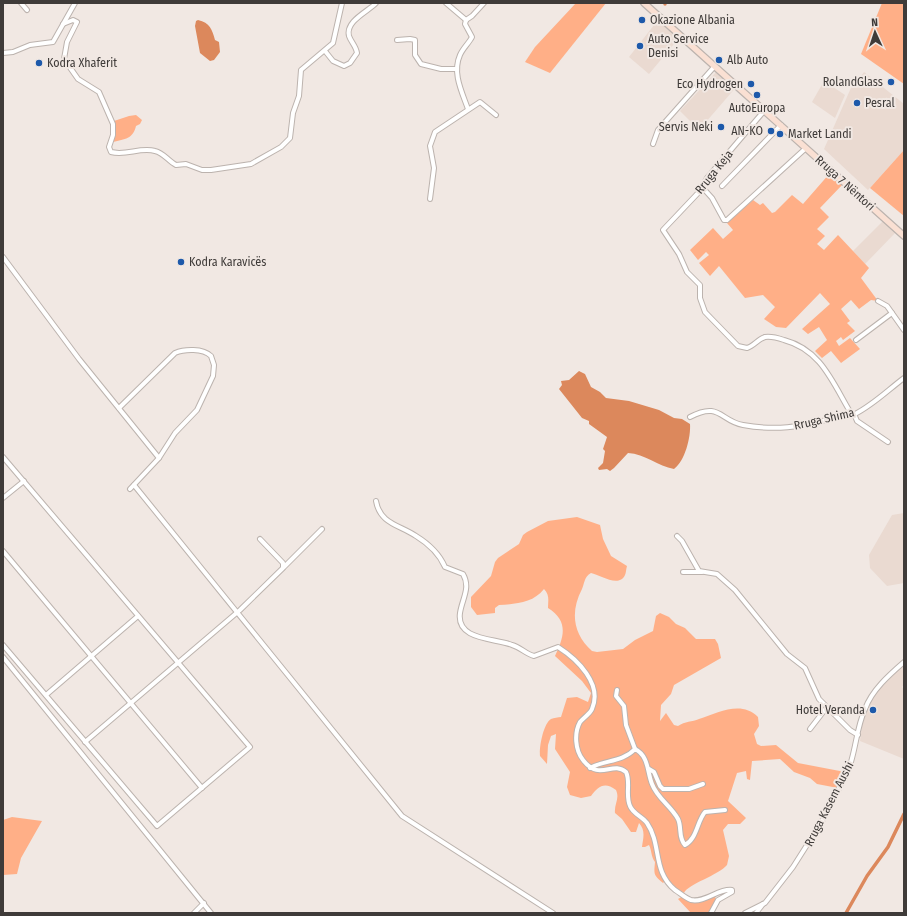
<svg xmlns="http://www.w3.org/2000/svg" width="907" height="916" font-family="'Fira Sans Condensed',sans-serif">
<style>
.built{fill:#eadad1}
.green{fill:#ffaf87}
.water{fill:#dc885c}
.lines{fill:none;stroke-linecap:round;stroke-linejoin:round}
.canal{stroke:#dc885c;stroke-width:3.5}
.street-casing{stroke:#bcb3ae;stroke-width:6}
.secondary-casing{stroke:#bcb3ae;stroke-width:8}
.street{stroke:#fff;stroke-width:4}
.secondary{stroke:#fae0d3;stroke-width:5.5}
.poi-dot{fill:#1d59aa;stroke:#f1e8e3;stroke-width:1.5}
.labels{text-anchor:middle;stroke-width:4;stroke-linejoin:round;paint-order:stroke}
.poi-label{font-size:12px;fill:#3f3b39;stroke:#f1e8e3;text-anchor:start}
.street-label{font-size:12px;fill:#3f3b39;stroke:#f1e8e3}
</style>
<rect width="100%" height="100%" fill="#f1e8e3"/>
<g class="built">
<path d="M658,20L679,38L649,74L629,57Z"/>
<path d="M718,70L737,86L699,130L680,111Z"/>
<path d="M864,72L904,104V150L868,190L824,149L854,81L857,82Z"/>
<path d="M824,81L845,95L835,118L812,102Z"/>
<path d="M883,221L896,232L865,264L853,251Z"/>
<path d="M904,513V583L887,586L870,568L869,555L892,515Z"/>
<path d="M904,664V685L902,687L904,689V759L860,741L862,725L866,710L876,693Z"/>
</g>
<g class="green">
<path d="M576,3H606L550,73L525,62L535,47Z"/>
<path d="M882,3H904V84L861,54Z"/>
<path d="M136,115L142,120L140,124L136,126C133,139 125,139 113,142L116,133L114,121L129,116Z"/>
<path d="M904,150V216L870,188Z"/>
<path d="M830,173L843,184L820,208L829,217L817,229L825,236L817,244L824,250L838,235L869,268L861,278L878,301L871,300L859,309L851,300L841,309L850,321L847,323L855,331L843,340L841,337L836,341L839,346L850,338L860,349L841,363L831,351L822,358L815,351L827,340L819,327L808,334L802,329L830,304L820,293L786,328L776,327L764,319L775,307L763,295L745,298L719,266L710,276L699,263L709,255L706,252L698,260L690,250L713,228L723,239L733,230L727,223L753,200L760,205L763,203L772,213L775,212L792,195L803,204Z"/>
<path d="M577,517L600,525L603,539L611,556L627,566C626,569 626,573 625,575C619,588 600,575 591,573C584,577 585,582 582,589C570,612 573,634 592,651L597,652L623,649L635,640L653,631L656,616L660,613L669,617L676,624L685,628L696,639H715L718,644L721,658L674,685L671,694L661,705L660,721L666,713L674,725L678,726C685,721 692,722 699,719C718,713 741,700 758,717L759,726L754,734L757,744L761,746L776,745L798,763L845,772L838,788L817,784L810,778L794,772L780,759L752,761L750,780L747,779L746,771L737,773L728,801L746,818L740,824H728L723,830L729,856L727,865C719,875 688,884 684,893L673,886L666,880L663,883C653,875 654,874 655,862C651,857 652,851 649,845L645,847H642C643,838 646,831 639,823L636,832H631L622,819L615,813C614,804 620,799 616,790C604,781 598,787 591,796L581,798L570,795L567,787L570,772L555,749L556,734L551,736L548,745L547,764L540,756C539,748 543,724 551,719C554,718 558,717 561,717L567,698L577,697L588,702L591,693L582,681L555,656C564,637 569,621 548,608C548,601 550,595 544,589C533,603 516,604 499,605L495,608V613L477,615L471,607V597L491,576L495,562L498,558L519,544L523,535L527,532L548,521Z"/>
<path d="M12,817L42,821L21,858L17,874L3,875V820Z"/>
<path d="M683,896L692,901L715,896L716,900L710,913H691L678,899Z"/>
</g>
<g class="water">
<path d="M198,20C210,23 212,29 215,40L219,42L220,52L214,60L210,61L200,53L195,26L196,21Z"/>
<path d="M579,371L585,374L591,387L600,392L606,398L629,401L659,410L674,418L682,419L690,424C691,437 685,461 674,469C658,466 645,454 628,453L614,468L610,471L607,469L599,470L598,468L603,463L605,451L603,449L607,437L589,424V421L582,418L559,389L562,385L561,381L569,380Z"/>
</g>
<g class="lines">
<g class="canal">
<path d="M665,4V3"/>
<path d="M846,913L867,876L888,847L904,814"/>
</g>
<g class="street-casing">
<g id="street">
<path d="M21,3L27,10"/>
<path d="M446,3L466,20"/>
<path d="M466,20L465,24L472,37C469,43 463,48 460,55C452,73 462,92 468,109"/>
<path d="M466,20L472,16L484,3"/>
<path d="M63,24L73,20L77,22L67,42L64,59L78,79L99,92L113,124V135L109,147L111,152C126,156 140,147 155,151C164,153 168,161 176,165L186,164L202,170H211L251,164L281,147L290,138L293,113L299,96L301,70L333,43L342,3"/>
<path d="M397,40L410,39L415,40V55L421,64L441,69H457"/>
<path d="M325,51L333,61L344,66L350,63L357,53C356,46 351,42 349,36C345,21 369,11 376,3"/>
<path d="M3,53L13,52L30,45L53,42L75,3"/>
<path d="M764,111L707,178L699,192L663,230L679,254L687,272L700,285V298L705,312L738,346L747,348C754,346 758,339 765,337C772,336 778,338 784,340C822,350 833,384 852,415"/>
<path d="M653,144L658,130L714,67"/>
<path d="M722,186L781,125"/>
<path d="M702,187L712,198L724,220H727L806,148"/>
<path d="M430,199L434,168L430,146L435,132L480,102L496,115"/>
<path d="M3,257L79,359L159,458"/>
<path d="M878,301L887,306L904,330"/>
<path d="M856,340L892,313"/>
<path d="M119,408L175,353C184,349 203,348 211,356L214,365L213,376L197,410L175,433L159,458L130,489"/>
<path d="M854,414L857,421L888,442"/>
<path d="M690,417C720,401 720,421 743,425C776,431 799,427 831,419C839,417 847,417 855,414C873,405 888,390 904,378"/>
<path d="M3,457L250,747L157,826L3,645"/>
<path d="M134,485L402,816L553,913"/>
<path d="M3,498L24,481"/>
<path d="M376,501C380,524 400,525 416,536C429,544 439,553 445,567L463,574C471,588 462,599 460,613C456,641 496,638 512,645C520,647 526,654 534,656L558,647C577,659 603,684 592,709C590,714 584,717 580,722C574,733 575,750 583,760C600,782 612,760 626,772C631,782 625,795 630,806C633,814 642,816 647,823C662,845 652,871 675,890C680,893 685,898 691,900C705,903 719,888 732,890V892L718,900L711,913"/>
<path d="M677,536L682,541L699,571L717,574L735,590L787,654L805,668L819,699L850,730L858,735"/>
<path d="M3,551L202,788"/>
<path d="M284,567L322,529"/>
<path d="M683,572H702"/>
<path d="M3,657L211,913"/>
<path d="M617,690L616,696L624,706L626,725L635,749"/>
<path d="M46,695L138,616"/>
<path d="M810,729L827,707"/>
<path d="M85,742L240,610L283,568V563L260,539"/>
<path d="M590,768C604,760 623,762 635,749C649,756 647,772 652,784C657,798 671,806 678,819C682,827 678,838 685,845C697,839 697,821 705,812L725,810"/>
<path d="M649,769L654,772L660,786L663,789H689L703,784"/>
<path d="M194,913L204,903"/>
<path d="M745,913L765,903L793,867L821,823L848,771C856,751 856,729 865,709C872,690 889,675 904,662"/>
<path d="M756,913L763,904"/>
</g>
</g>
<g class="secondary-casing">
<path id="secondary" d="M644,3L904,236"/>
</g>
<use href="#street" class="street"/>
<use href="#secondary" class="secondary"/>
</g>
<g class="poi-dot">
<circle cx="642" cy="20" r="4"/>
<circle cx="640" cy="46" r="4"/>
<circle cx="719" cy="60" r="4"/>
<circle cx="39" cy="63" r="4"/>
<circle cx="891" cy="82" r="4"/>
<circle cx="751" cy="84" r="4"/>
<circle cx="757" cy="95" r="4"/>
<circle cx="857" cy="103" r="4"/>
<circle cx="721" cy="127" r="4"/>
<circle cx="771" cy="131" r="4"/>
<circle cx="780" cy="134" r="4"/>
<circle cx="181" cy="262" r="4"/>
<circle cx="873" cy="710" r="4"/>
</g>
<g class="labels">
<g class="poi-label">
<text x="650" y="24">Okazione Albania</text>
<text x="648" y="43">Auto Service<tspan x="648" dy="14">Denisi</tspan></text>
<text x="727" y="64">Alb Auto</text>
<text x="47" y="67">Kodra Xhaferit</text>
<text x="883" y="86" text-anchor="end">RolandGlass</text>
<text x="743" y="88" text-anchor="end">Eco Hydrogen</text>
<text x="865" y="107">Pesral</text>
<text x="757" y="112" text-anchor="middle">AutoEuropa</text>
<text x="713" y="131" text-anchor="end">Servis Neki</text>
<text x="763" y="135" text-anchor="end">AN-KO</text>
<text x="788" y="138">Market Landi</text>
<text x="189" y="266">Kodra Karavicës</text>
<text x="865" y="714" text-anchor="end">Hotel Veranda</text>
</g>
<g class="street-label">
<text transform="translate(714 172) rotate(-51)" y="4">Rruga Keja</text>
<text transform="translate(845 183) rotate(42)" y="4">Rruga 7 Nëntori</text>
<text transform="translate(824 419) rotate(-13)" y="4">Rruga Shima</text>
<text transform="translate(829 804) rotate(-63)" y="4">Rruga Kasem Aushi</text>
</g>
</g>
<rect width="907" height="916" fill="none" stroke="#3f3b39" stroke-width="8"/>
<g transform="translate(875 32) rotate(357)" stroke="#f1e8e3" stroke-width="3" paint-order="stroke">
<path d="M0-3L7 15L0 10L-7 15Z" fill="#3f3b39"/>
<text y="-6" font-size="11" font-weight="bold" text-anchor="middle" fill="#3f3b39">N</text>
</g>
</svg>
